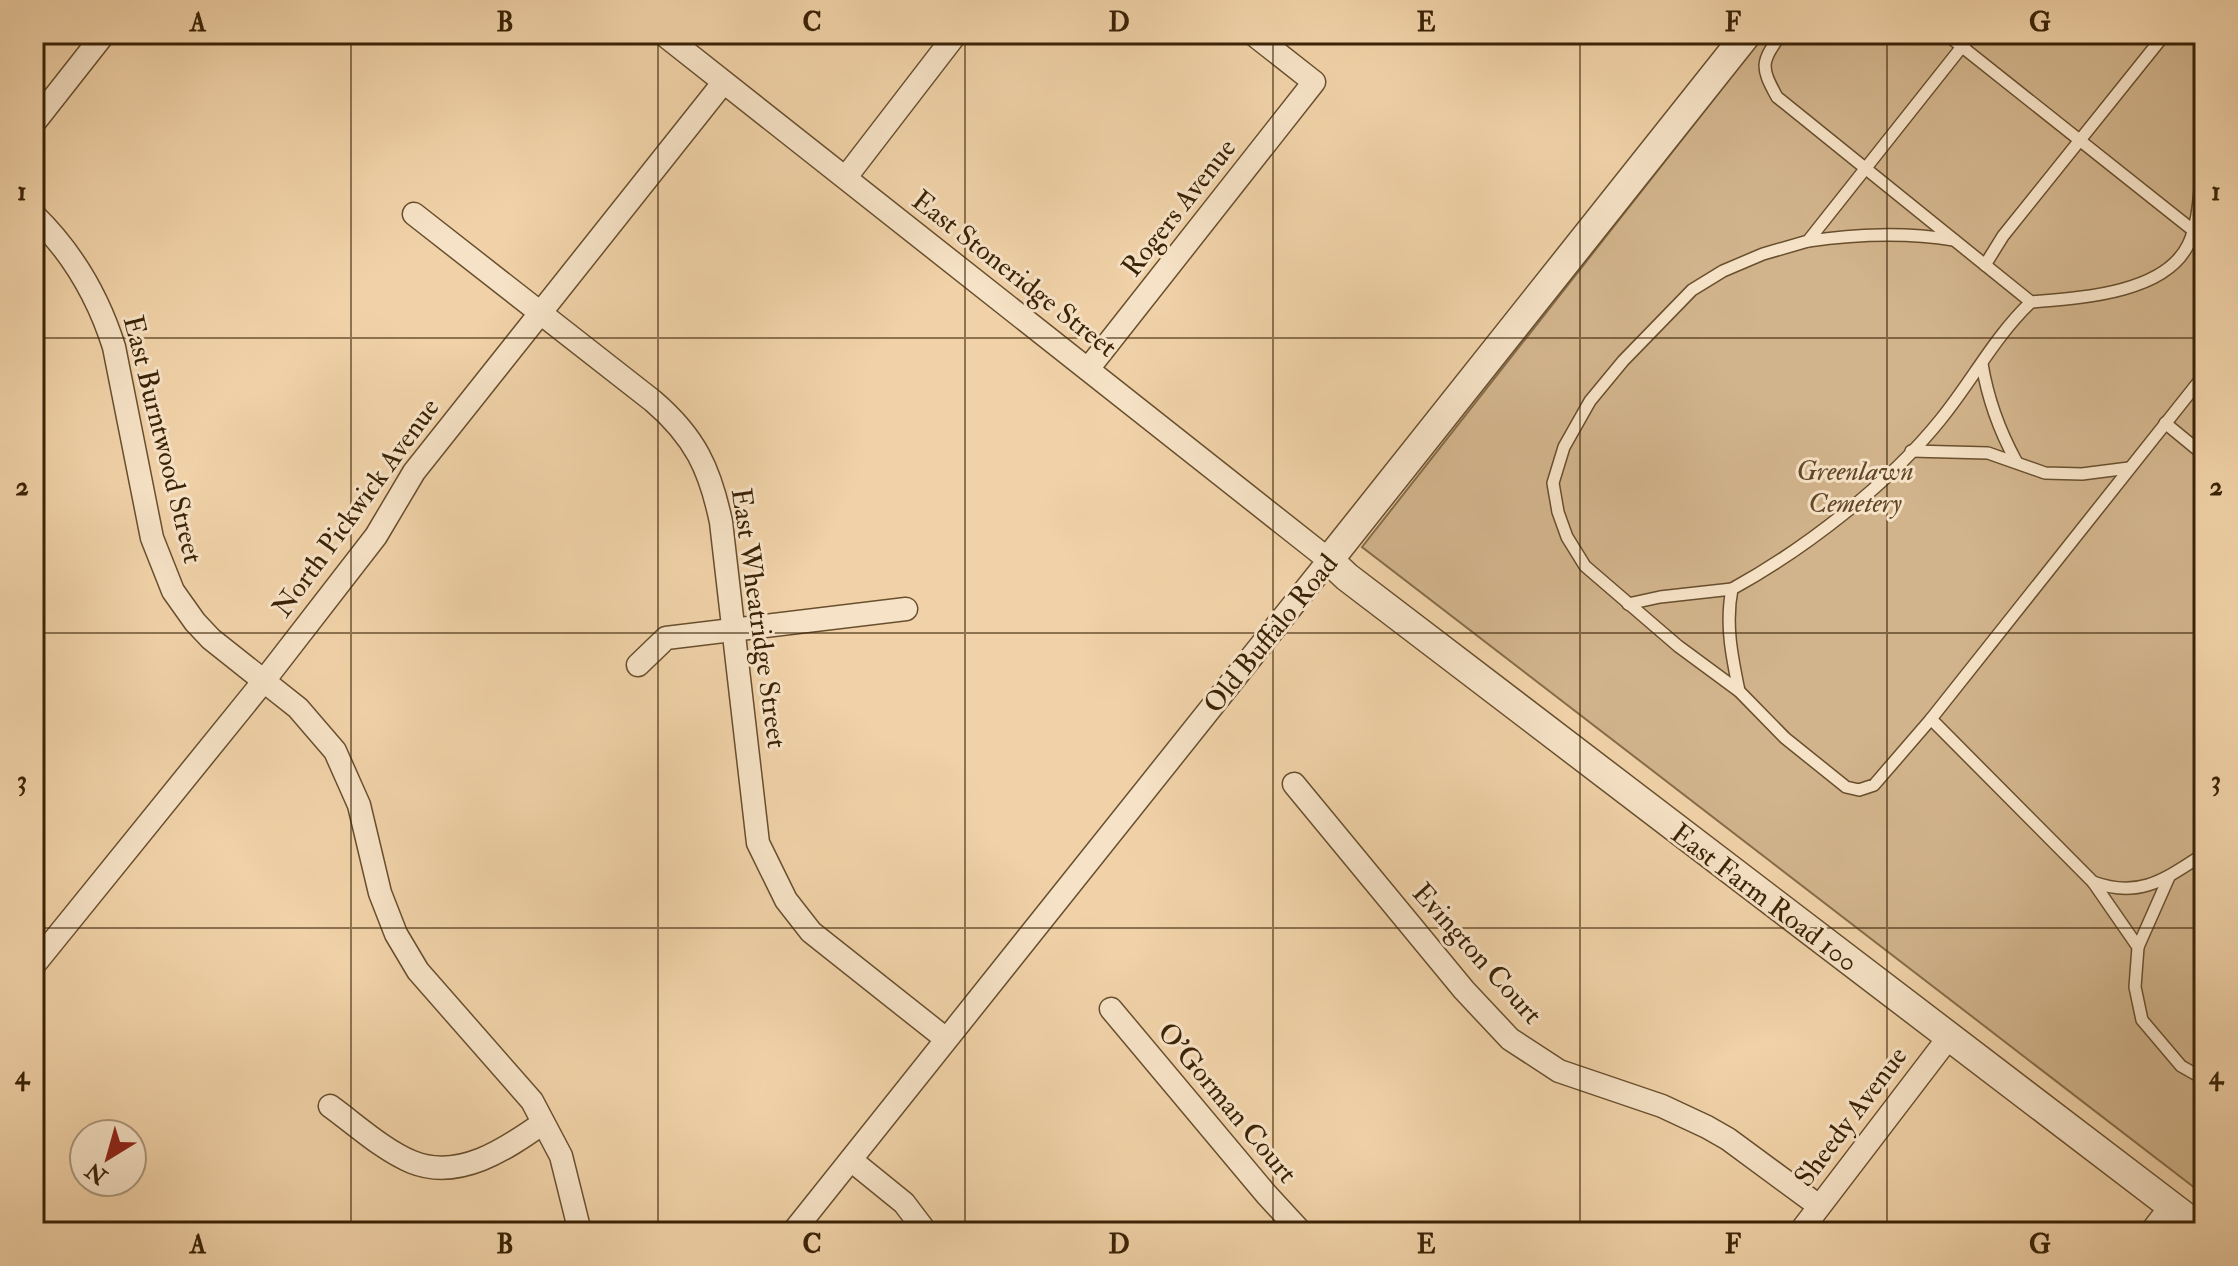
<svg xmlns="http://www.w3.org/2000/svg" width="2238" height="1266" font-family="'IM FELL Double Pica',serif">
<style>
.green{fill:#d2b48c;stroke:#866c49;stroke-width:2}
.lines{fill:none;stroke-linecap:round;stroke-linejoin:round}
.service-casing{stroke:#684f2e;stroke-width:14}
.minor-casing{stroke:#684f2e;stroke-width:25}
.tertiary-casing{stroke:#684f2e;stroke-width:31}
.service{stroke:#f6e2c6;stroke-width:11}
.minor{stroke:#f6e2c6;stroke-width:22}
.tertiary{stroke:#f6e2c6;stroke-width:28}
.grid{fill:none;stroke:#3b2306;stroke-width:2;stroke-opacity:0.55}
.labels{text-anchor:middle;stroke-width:6;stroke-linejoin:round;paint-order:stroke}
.street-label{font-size:28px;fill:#3b2306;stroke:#f6e2c6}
.park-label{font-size:28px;font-style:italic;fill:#614728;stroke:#f6e2c6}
.neatline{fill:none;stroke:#3b2306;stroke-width:3}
.grid-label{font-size:26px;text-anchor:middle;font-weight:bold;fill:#3b2306}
</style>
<rect width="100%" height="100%" fill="#f1d2a8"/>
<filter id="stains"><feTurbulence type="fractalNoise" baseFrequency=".0025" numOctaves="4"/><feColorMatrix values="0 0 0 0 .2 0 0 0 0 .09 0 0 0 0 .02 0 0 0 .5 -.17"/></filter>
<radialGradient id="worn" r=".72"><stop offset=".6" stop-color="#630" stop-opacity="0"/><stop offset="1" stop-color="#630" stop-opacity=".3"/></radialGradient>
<path class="green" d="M1765,34H2204V1195L1362,547Z"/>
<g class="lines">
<g class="service-casing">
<g id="service">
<path d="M1781,34C1761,63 1760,66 1777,97L2031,302C2078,298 2164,294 2188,245C2201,218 2199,183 2204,154"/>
<path d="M1946,34L2204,239"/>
<path d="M1808,241C1858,234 1904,232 1954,240"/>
<path d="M1985,265L2003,236L2165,34"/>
<path d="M1982,364C1988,400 1999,430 2016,461"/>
<path d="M2204,375L1931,719L2093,882C2140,899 2165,879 2204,854"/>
<path d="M2165,423L2204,455"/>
<path d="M1911,451L1988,453L2045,473L2082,474L2129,468"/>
<path d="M1628,604L1660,597L1732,589"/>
<path d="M1739,691C1732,657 1725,624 1732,589C1805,549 1889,484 1941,419C1972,381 1995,336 2031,302"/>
<path d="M1931,719L1874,785L1859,790L1846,787L1785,738L1739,691L1678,646L1585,566L1567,537L1558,512L1553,483L1564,447L1590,401L1623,361L1692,290L1723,271L1763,254L1808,241L1972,34"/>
<path d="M2093,882L2138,947L2135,987L2142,1020L2181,1066L2204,1079"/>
<path d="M2138,947L2169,877"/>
</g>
</g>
<g class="minor-casing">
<g id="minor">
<path d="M663,34L1329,560L793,1232"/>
<path d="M34,123L104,34"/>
<path d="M846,177L956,34"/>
<path d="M414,214L653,401C695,437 710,469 721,522L758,843L786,900L811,932L946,1039"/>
<path d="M34,215C73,253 98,296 114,347L152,538L173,591L195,622L211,639L298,708L335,751L359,805L380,893L396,934L418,971L532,1101L561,1156L580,1232"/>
<path d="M1088,369L1314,82L1253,34"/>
<path d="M638,665L666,638L906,609"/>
<path d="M1294,784L1464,990L1510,1039L1559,1071L1662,1106L1707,1127L1728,1139L1819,1206"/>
<path d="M34,965L263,682L376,536L414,472L723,83"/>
<path d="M1111,1009L1266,1194L1301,1232"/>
<path d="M330,1106C355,1124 383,1150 412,1162C459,1181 506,1149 543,1123"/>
<path d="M851,1160L904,1203L926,1232"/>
<path d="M1800,1232L1949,1037"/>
<path d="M2151,1232L2171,1206"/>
</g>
</g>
<g class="tertiary-casing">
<path id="tertiary" d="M1747,34L1329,560L1347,577L2204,1231"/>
</g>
<use href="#service" class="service"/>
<use href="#minor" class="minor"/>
<use href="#tertiary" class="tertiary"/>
</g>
<path class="grid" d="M351,34V1232M658,34V1232M965,34V1232M1273,34V1232M1580,34V1232M1887,34V1232M34,338H2204M34,633H2204M34,928H2204"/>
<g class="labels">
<g class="street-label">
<text transform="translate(1178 207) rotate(-52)" y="10">Rogers Avenue</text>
<text transform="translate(1015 273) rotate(38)" y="10">East Stoneridge Street</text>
<text transform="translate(164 439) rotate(76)" y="10">East Burntwood Street</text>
<text transform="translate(355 507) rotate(-54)" y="10">North Pickwick Avenue</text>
<text transform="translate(760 618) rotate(82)" y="10">East Wheatridge Street</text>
<text transform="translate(1270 633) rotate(-51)" y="10">Old Buffalo Road</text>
<text transform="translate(1765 897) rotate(37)" y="10">East Farm Road 100</text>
<text transform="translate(1478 953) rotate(48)" y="10">Evington Court</text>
<text transform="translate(1228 1102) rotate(50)" y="10">O'Gorman Court</text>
<text transform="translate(1850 1116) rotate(-53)" y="10">Sheedy Avenue</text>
</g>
<g class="park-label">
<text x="1855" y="480">Greenlawn<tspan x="1855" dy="32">Cemetery</tspan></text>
</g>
</g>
<rect width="2238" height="1266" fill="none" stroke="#f1d2a8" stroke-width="88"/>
<g transform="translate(108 1158) rotate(217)"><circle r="38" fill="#f6e2c6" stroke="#ab9679" stroke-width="2"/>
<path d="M0-6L14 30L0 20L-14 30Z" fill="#8f2418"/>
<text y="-12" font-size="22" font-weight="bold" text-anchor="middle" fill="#3b2306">N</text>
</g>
<rect x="44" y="44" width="2150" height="1178" class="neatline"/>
<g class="grid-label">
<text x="198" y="31">A</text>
<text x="505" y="31">B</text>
<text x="812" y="31">C</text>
<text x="1119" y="31">D</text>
<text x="1426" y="31">E</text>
<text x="1733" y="31">F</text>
<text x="2040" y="31">G</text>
<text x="22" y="200">1</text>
<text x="2216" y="200">1</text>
<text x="22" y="495">2</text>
<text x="2216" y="495">2</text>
<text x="22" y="789">3</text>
<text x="2216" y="789">3</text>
<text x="22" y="1084">4</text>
<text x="2216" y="1084">4</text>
<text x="198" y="1253">A</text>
<text x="505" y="1253">B</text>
<text x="812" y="1253">C</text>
<text x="1119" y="1253">D</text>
<text x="1426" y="1253">E</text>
<text x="1733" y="1253">F</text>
<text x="2040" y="1253">G</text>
</g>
<rect width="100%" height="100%" filter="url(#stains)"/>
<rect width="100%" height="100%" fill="url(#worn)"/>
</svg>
